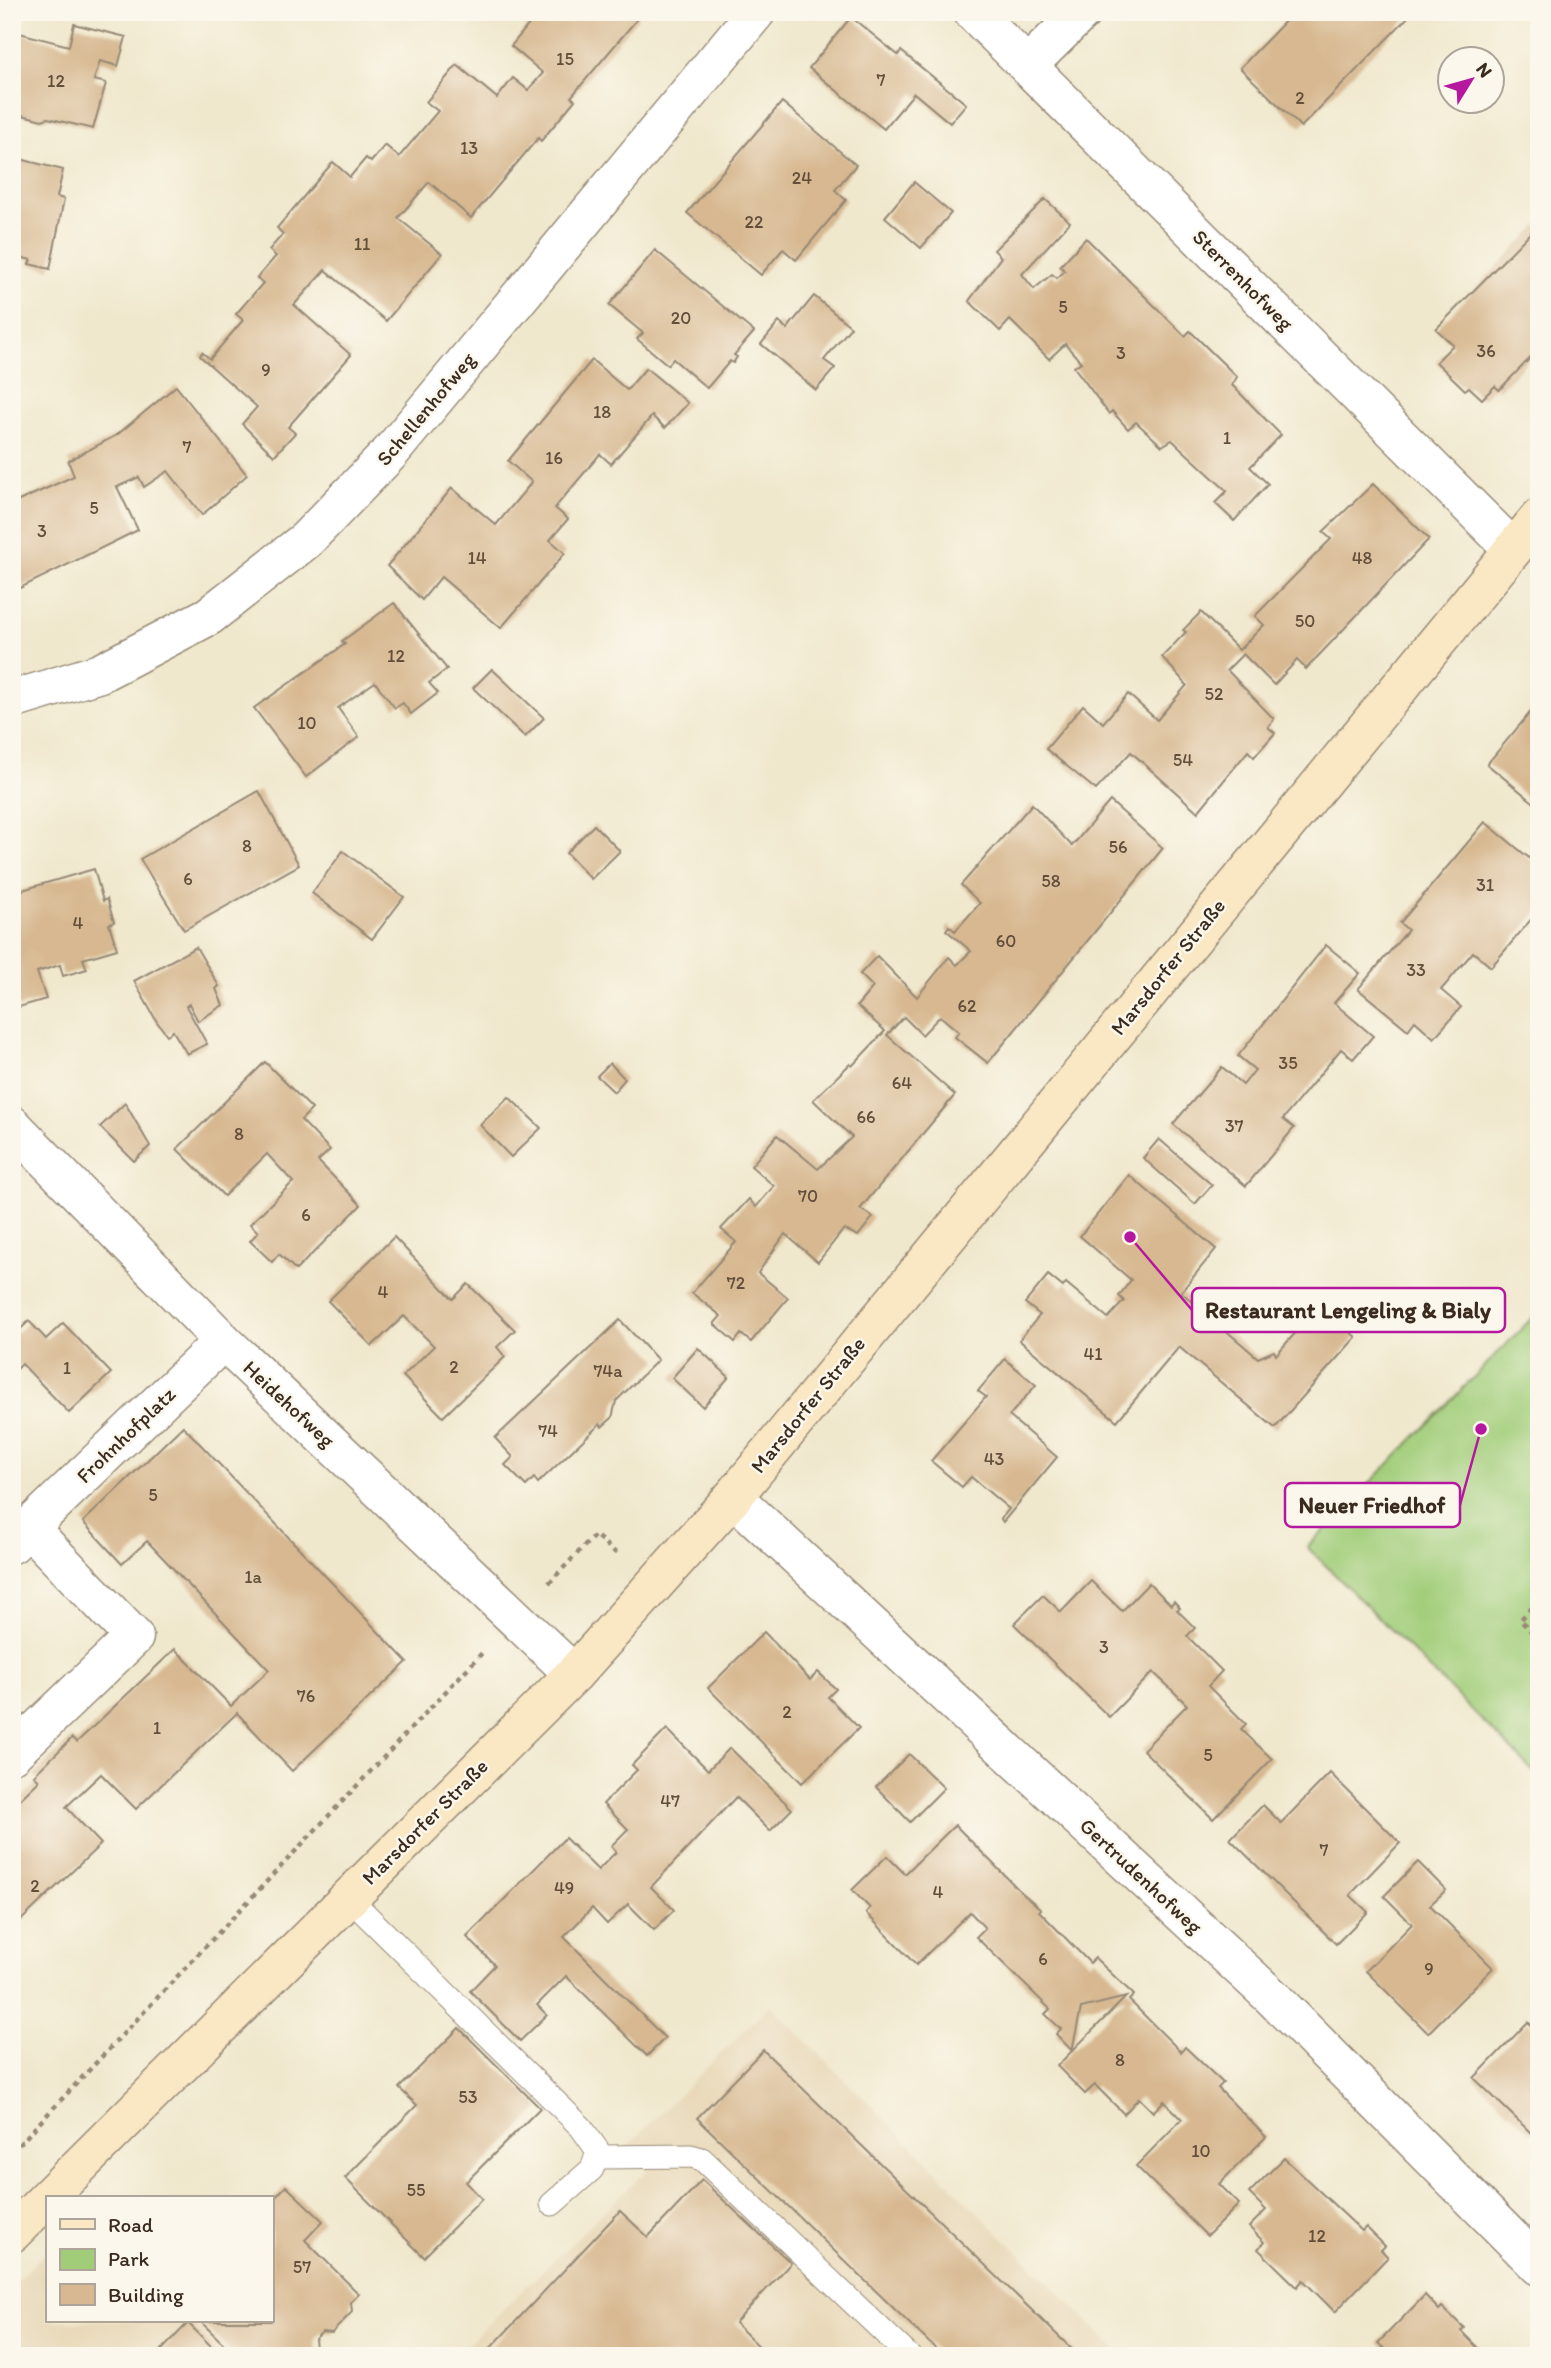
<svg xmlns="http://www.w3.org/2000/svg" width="1551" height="2368" font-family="Itim,sans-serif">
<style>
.built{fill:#e9d9ba}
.green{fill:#a1cd79;stroke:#6e7c4c;stroke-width:2}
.building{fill:#d7b890}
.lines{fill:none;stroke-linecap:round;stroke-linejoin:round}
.lane-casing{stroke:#968976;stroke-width:25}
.street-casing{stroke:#968976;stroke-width:41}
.secondary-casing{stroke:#968976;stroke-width:41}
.path{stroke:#968976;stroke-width:4.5;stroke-dasharray:5 5;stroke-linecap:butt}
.lane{stroke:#fff;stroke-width:23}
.street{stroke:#fff;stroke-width:38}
.secondary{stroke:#fae7c3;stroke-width:38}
.labels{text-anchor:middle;stroke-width:5;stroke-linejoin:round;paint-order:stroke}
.number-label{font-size:18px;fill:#624e3a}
.street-label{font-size:21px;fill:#3b2a1e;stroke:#fbf7ec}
.leader{fill:none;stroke:#b5179e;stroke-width:2.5}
.callout-dot{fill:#b5179e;stroke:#fbf7ec;stroke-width:2.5}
.callout{fill:#fbf7ec;stroke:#b5179e;stroke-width:2.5}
.callout-label{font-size:23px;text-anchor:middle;font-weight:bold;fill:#3b2a1e}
</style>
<rect width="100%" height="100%" fill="#fbf7ec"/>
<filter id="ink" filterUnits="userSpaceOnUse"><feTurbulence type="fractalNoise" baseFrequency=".0143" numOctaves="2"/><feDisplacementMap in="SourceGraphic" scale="14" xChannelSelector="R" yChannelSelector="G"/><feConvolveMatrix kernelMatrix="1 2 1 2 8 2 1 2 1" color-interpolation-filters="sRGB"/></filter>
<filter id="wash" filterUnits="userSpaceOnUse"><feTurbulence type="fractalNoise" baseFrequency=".00686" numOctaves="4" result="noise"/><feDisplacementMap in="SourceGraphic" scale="28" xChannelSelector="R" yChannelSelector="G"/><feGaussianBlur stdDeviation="1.57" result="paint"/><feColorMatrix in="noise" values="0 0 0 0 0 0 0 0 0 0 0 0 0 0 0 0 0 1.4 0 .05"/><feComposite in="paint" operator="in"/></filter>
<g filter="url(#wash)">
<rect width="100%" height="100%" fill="#f0e8cd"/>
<g class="built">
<path d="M770,2005L1121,2355V2356H455L647,2170L626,2147Z"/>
<path d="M47,2251V2321H200L236,2356H12V2285Z"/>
</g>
<path class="green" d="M1539,1311V1777L1307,1547Z"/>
<g id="blocks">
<g class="building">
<path d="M539,12H631L638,18L571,97L575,100L561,117L541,141L538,138L471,218L429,182L398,218L442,254L386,321L325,270L294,305L351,355L288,427L295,433L274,456L242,424L257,407L200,356L202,352L210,359L243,320L236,314L263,283L257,278L276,256L269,250L283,234L277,228L333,162L350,177L366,158L371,162L385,145L399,157L438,111L426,102L457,65L497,98L513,78L528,90L543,73L511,46Z"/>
<path d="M1294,12H1413L1301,127L1240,68Z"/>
<path d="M851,17L898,55L901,51L966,104L950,123L914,93L884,129L809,68Z"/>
<path d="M74,24L126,37L118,66L100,61L94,80L106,83L93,129L48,118L42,120L22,115L12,108V31L69,46Z"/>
<path d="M782,102L856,165L835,190L846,200L796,260L783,249L761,275L687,213Z"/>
<path d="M12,157L63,170L57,197L64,199L50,269L29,264L31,260L12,255Z"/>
<path d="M914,182L951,213L921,248L885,217Z"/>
<path d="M1045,199L1070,222L1022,274L1034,289L1052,274L1057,278L1065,271L1060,266L1086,238L1185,336L1190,331L1237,377L1232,385L1281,435L1250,467L1268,484L1234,521L1215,503L1227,491L1172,440L1162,446L1136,422L1128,429L1112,411L1109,414L1074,367L1081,362L1065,344L1049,359L1010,320L1000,331L969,301L1001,257L994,250Z"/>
<path d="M1539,224V349L1499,390L1495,386L1482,399L1469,387L1465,390L1436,362L1453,345L1436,329Z"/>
<path d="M655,250L754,332L734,355L737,357L733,363L730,361L707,388L673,359L668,365L637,339L643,333L609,305Z"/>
<path d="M814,296L851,327L824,360L835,368L816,390L761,344L779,322L787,329Z"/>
<path d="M592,360L627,390L646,368L688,403L665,428L652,416L611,464L600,454L558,504L555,508L568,519L550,540L565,553L501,628L441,577L422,600L387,566L452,488L496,525L532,482L508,461Z"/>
<path d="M176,386L247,475L202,515L168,471L144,487L139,477L117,487L138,530L12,592V504L74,476L68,461L117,435Z"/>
<path d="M1373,484L1429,539L1306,669L1297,660L1274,685L1243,654L1227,670L1274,719L1268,727L1275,733L1254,757L1248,751L1198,812L1131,752L1096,790L1046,749L1083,705L1103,723L1128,694L1157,720L1187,685L1162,657L1186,632L1183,630L1201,612L1239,650L1264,625L1255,616L1331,539L1323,532Z"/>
<path d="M394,603L447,669L429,683L438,693L411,714L403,703L395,708L375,682L338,708L359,737L306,777L254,708L345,644L342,641Z"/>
<path d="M492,669L544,718L525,737L473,688Z"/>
<path d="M1539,702V807L1487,764Z"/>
<path d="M259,791L299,865L184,930L140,859Z"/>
<path d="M1110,801L1163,848L988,1063L955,1037L959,1032L940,1016L922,1035L904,1017L887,1035L955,1095L860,1209L873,1217L858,1236L844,1229L818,1262L785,1234L758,1273L788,1298L751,1342L741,1334L735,1342L714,1324L721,1316L692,1293L736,1242L721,1229L749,1199L756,1207L774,1186L751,1166L777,1135L818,1169L852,1137L813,1100L850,1064L852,1066L885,1031L857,1006L873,987L860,974L877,956L917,997L949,957L957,965L971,951L946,930L949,926L955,931L980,903L961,885L1032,804L1072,846Z"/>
<path d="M1485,822L1539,866V910L1491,967L1473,952L1441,990L1461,1007L1434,1038L1415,1021L1408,1030L1358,989L1408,930L1400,923Z"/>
<path d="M594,825L620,851L591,879L566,853Z"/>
<path d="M343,851L404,897L372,939L312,893Z"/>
<path d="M94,869L103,901L107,899L114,922L109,924L117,949L83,959L87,969L63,976L60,965L37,972L46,999L12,1009V893Z"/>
<path d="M1326,945L1360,973L1334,1003L1373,1036L1353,1059L1341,1049L1283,1119L1294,1128L1246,1186L1173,1124L1222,1067L1243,1085L1255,1070L1238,1056Z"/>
<path d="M196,947L219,986L216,989L223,1005L198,1021L189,1004L186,1006L207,1044L187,1054L173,1031L167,1035L157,1022L134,981Z"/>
<path d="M265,1062L312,1109L301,1120L330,1150L318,1161L361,1205L296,1270L279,1254L272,1262L250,1241L258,1232L250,1224L293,1182L267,1154L224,1196L177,1149Z"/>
<path d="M610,1063L625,1079L614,1092L597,1076Z"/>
<path d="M509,1097L541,1128L511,1157L480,1125Z"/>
<path d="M125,1103L150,1146L134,1161L100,1127Z"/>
<path d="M1159,1139L1212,1185L1195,1204L1143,1158Z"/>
<path d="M1129,1175L1216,1249L1181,1292L1258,1358L1274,1351L1276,1355L1319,1306L1356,1337L1275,1428L1179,1347L1117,1421L1019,1340L1040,1315L1025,1303L1048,1275L1063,1287L1066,1283L1108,1318L1124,1301L1119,1296L1131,1280L1080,1236Z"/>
<path d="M394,1237L453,1299L468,1284L515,1330L497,1347L505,1357L443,1417L403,1376L434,1346L404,1316L372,1346L328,1301Z"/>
<path d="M620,1320L658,1360L616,1401L612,1418L602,1427L600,1424L538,1483L534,1478L526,1486L505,1465L513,1457L495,1438Z"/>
<path d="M29,1321L46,1339L63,1323L111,1373L69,1413L22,1364L12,1374V1337Z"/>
<path d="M698,1348L729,1377L703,1407L672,1378Z"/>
<path d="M1005,1359L1036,1385L1009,1416L1057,1457L1003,1522L1001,1519L1009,1509L971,1477L962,1487L931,1461L986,1397L978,1391Z"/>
<path d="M183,1426L407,1662L292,1771L237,1713L136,1809L101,1774L66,1807L101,1844L12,1929V1807L39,1781L34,1775L72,1738L77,1742L175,1649L231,1706L269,1670L147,1541L122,1564L83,1522Z"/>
<path d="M1091,1581L1122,1611L1149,1583L1171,1605L1174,1601L1180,1608L1177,1610L1195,1628L1187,1636L1222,1671L1208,1686L1246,1724L1241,1729L1272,1759L1213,1819L1143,1750L1187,1705L1169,1687L1153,1672L1109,1717L1014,1624L1043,1595L1061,1612Z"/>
<path d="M764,1632L810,1680L818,1672L836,1689L828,1697L859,1728L802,1783L708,1688Z"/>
<path d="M667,1729L708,1770L730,1748L792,1809L770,1831L736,1797L651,1887L674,1910L654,1930L628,1904L607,1924L592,1908L564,1937L665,2038L647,2056L566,1976L537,2005L547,2015L520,2041L470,1991L495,1965L467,1937L565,1838L598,1870L616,1852L611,1846L628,1829L603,1804L637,1770L632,1765Z"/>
<path d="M909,1754L944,1788L910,1822L876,1787Z"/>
<path d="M1330,1773L1400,1843L1350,1895L1368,1912L1336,1944L1230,1839L1263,1805L1281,1823Z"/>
<path d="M955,1825L1021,1892L1041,1909L1039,1911L1090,1963L1095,1958L1134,1995L1129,2000L1181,2052L1185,2047L1223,2083L1218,2088L1266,2137L1219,2184L1239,2204L1207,2236L1136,2166L1182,2119L1164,2101L1153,2112L1139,2098L1124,2114L1095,2085L1085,2094L1057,2066L1126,1997L1081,2008L1072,2051L1056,2034L1061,2029L1045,2014L1050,2009L976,1937L985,1928L970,1912L916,1965L866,1913L870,1908L852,1890L887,1856L905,1874Z"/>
<path d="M1418,1862L1446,1890L1430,1905L1493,1968L1428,2033L1366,1971L1412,1924L1384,1896Z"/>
<path d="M1528,2022L1539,2032V2125L1531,2133L1474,2078Z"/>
<path d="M459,2028L540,2108L466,2182L482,2199L424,2257L345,2178L417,2105L399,2088Z"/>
<path d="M763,2050L1079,2356H943L697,2118Z"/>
<path d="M1284,2158L1362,2231L1366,2227L1385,2246L1381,2250L1388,2257L1335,2312L1303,2280L1297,2287L1258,2249L1264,2242L1249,2227L1266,2210L1249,2193Z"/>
<path d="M702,2180L791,2263L735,2323L769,2356H483L620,2211L648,2237Z"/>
<path d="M286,2186L323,2221L305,2240L359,2294L351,2302L352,2312L332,2333L322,2332L315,2339L316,2349L309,2356H236L200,2321H271V2202Z"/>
<path d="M1425,2295L1439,2310L1442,2307L1464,2328L1461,2331L1486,2356H1392L1378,2343Z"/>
<path d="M188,2323L221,2356H156Z"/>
</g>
</g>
</g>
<g filter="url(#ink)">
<use href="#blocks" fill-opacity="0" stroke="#968976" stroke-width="2"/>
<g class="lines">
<g class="lane-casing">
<g id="lane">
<path d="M349,1898L581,2127L598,2151L592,2169L552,2204"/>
<path d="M598,2157L691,2156L702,2159L909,2356"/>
</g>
</g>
<g class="street-casing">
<g id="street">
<path d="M973,12L1513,549"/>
<path d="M1028,65L1082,12"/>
<path d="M12,700L100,673L209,616L306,540L390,453L756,12"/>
<path d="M12,1125L223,1341L574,1674"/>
<path d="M733,1497L1273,1998L1539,2266"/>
<path d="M12,1544L223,1341"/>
<path d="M12,1754L134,1637L29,1528"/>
</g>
</g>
<g class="secondary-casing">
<path id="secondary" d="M12,2233L574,1674L733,1497L1539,518"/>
</g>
<g class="path">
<path d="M549,1583L595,1535L617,1554"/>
<path d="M1539,1601L1520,1620L1539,1639"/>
<path d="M12,2152L482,1653"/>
</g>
<use href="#lane" class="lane"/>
<use href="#street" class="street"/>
<use href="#secondary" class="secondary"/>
</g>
</g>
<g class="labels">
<g class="number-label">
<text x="565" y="65">15</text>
<text x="881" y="86">7</text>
<text x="56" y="87">12</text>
<text x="1300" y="104">2</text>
<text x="469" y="154">13</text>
<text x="802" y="184">24</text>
<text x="754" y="228">22</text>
<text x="362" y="250">11</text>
<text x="1063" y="313">5</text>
<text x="681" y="324">20</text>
<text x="1486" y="357">36</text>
<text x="1121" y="359">3</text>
<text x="266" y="376">9</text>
<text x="602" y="418">18</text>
<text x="1227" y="444">1</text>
<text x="187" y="453">7</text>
<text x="554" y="464">16</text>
<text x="94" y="514">5</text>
<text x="42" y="537">3</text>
<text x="477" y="564">14</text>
<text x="1362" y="564">48</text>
<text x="1305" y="627">50</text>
<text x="396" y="662">12</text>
<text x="1214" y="700">52</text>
<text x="307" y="729">10</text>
<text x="1183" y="766">54</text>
<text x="247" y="852">8</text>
<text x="1118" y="853">56</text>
<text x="188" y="885">6</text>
<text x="1051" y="887">58</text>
<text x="1485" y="891">31</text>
<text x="78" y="929">4</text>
<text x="1006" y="947">60</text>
<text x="1416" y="976">33</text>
<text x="967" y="1012">62</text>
<text x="1288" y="1069">35</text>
<text x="902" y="1089">64</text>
<text x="866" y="1123">66</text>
<text x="1234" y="1132">37</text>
<text x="239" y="1140">8</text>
<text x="808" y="1202">70</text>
<text x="306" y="1221">6</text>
<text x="736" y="1289">72</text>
<text x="383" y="1298">4</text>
<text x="1093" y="1360">41</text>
<text x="454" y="1373">2</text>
<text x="67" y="1374">1</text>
<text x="608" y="1377">74a</text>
<text x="548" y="1437">74</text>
<text x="994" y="1465">43</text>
<text x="153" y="1501">5</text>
<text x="253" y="1583">1a</text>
<text x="1104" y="1653">3</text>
<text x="306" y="1702">76</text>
<text x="787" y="1718">2</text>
<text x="157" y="1734">1</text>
<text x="1208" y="1761">5</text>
<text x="670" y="1807">47</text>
<text x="1324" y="1856">7</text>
<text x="35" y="1892">2</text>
<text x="564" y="1894">49</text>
<text x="938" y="1898">4</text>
<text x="1043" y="1965">6</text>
<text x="1429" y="1975">9</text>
<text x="1120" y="2066">8</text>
<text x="468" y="2103">53</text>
<text x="1201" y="2157">10</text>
<text x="416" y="2196">55</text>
<text x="1317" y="2242">12</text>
<text x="302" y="2273">57</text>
</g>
<g class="street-label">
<text transform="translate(1243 280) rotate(45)" y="7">Sterrenhofweg</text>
<text transform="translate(426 409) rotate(-50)" y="7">Schellenhofweg</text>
<text transform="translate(1168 967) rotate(-51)" y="7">Marsdorfer Straße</text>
<text transform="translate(289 1404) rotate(43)" y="7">Heidehofweg</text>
<text transform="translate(808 1405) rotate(-51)" y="7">Marsdorfer Straße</text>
<text transform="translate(126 1435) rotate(-44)" y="7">Frohnhofplatz</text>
<text transform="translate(425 1822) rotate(-45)" y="7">Marsdorfer Straße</text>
<text transform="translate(1141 1876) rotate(43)" y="7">Gertrudenhofweg</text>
</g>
</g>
<path class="leader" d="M1130 1237L1192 1310M1481 1429L1460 1505"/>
<g class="callout-dot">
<circle cx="1130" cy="1237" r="7"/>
<circle cx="1481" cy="1429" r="7"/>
</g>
<g class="callout">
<rect x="1192" y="1288" width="313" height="44" rx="7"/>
<rect x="1285" y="1483" width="175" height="44" rx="7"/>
</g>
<g class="callout-label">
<text x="1348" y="1318">Restaurant Lengeling &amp; Bialy</text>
<text x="1372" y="1513">Neuer Friedhof</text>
</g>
<rect width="1551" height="2368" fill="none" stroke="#fbf7ec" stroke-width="42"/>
<rect x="46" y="2196" width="228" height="126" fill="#fbf7ec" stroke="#aea59a" stroke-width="2"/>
<rect x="60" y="2219" width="35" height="10" fill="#fae7c3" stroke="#aea59a" stroke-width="2"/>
<text x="108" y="2232" font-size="21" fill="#3b2a1e">Road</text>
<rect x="60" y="2249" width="35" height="21" fill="#a1cd79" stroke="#aea59a" stroke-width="2"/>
<text x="108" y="2266" font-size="21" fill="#3b2a1e">Park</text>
<rect x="60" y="2284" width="35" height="21" fill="#d7b890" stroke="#aea59a" stroke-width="2"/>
<text x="108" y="2302" font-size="21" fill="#3b2a1e">Building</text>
<g transform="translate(1471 80) rotate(53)"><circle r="33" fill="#fbf7ec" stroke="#aea59a" stroke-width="2"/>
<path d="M0-5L12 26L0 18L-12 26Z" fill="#b5179e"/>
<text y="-10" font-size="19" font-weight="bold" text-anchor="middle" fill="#3b2a1e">N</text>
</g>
</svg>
